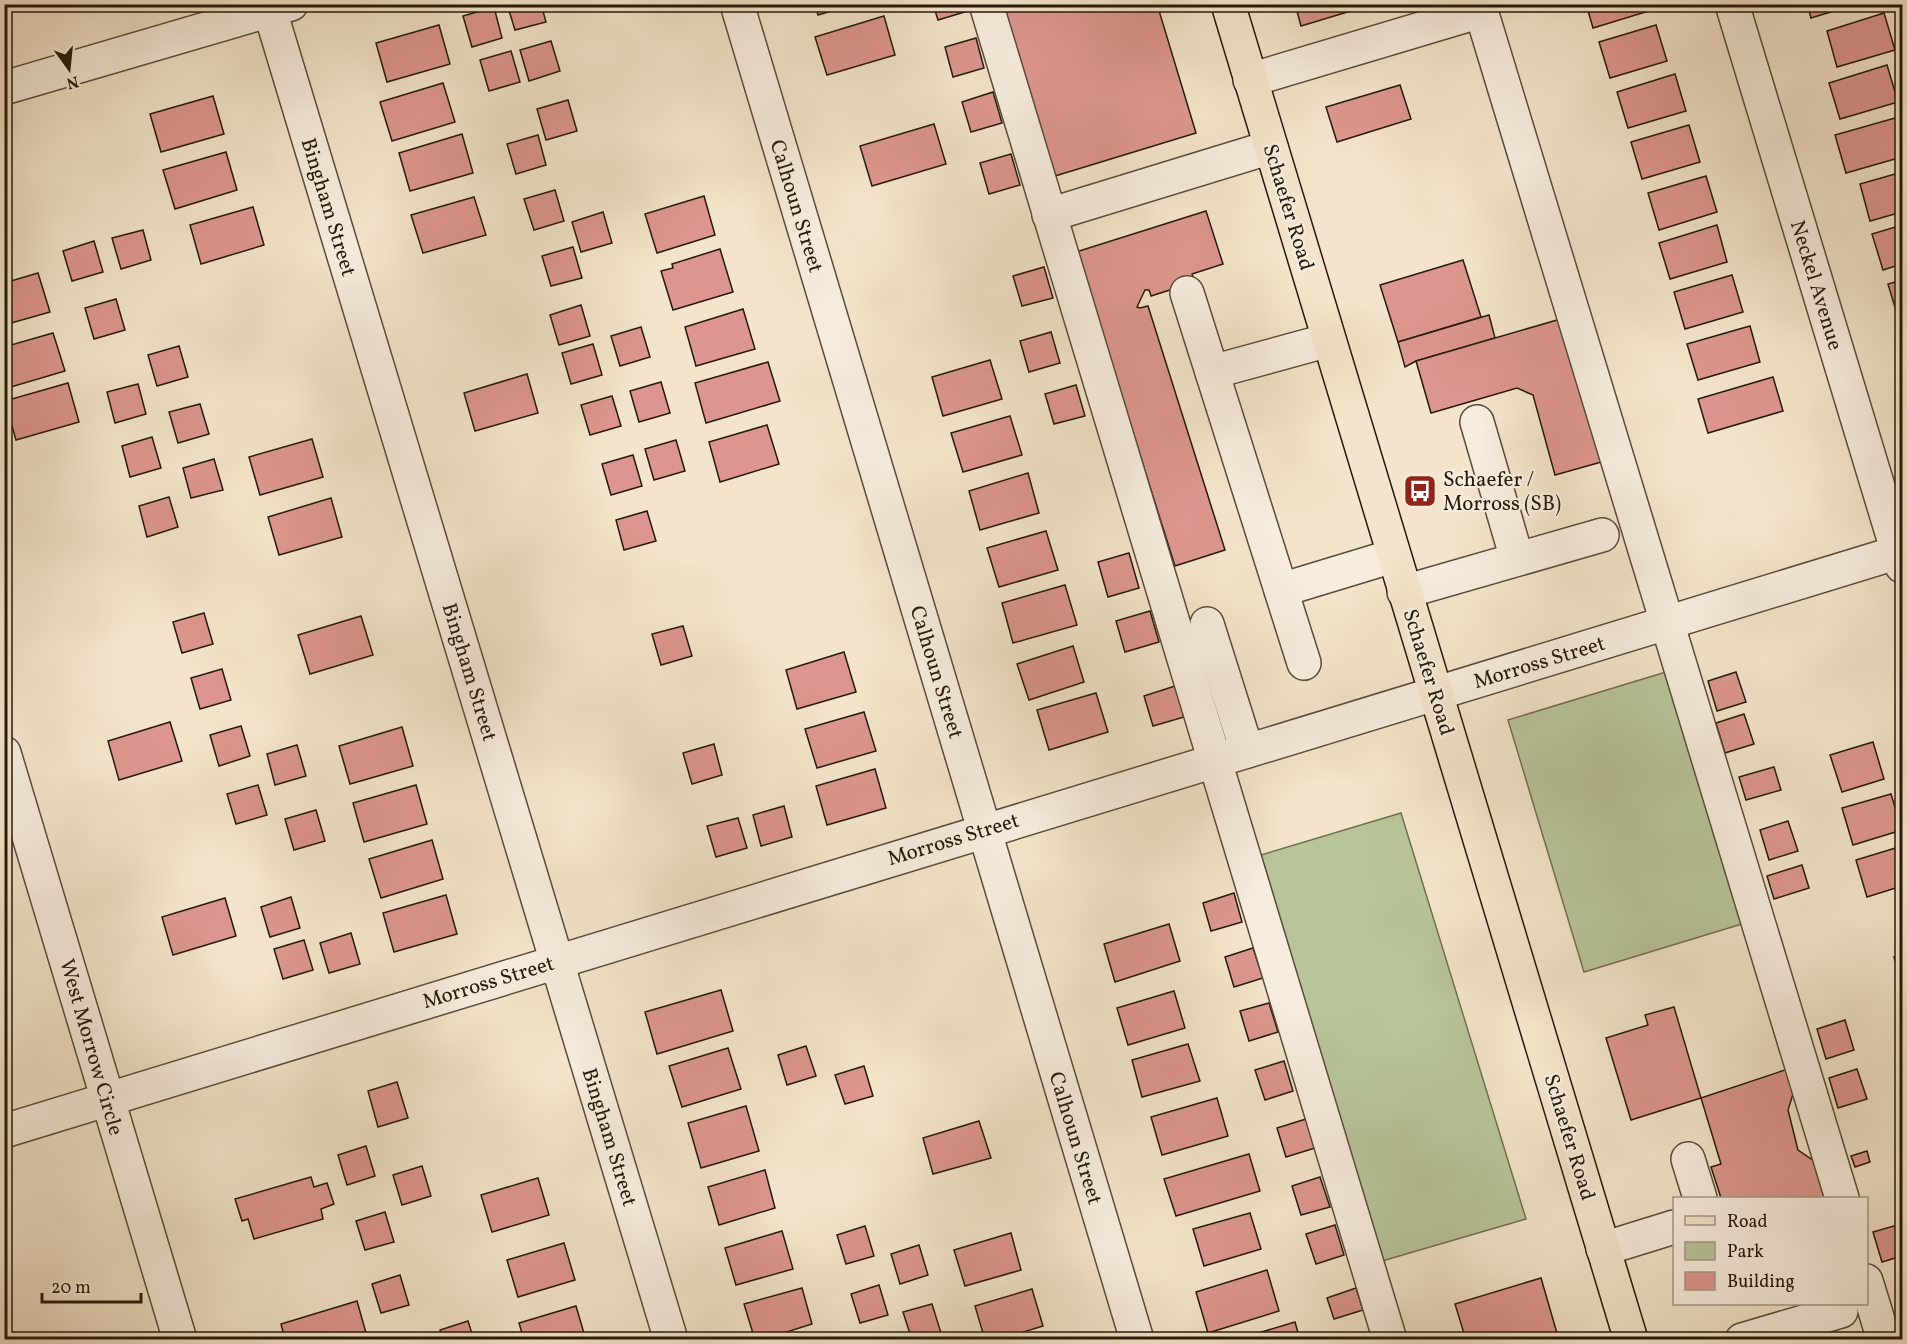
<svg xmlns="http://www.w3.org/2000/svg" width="1907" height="1344" font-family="Vollkorn,serif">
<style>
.green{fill:#b8c59a;stroke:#6f7052;stroke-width:1.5}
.building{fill:#dc968f;stroke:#261a0b;stroke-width:1.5}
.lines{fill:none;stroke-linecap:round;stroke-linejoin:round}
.minor-casing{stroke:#594c3b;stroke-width:36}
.major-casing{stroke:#261a0b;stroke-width:36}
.minor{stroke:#f7eddd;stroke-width:33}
.major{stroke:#f3e4cb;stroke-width:33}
.labels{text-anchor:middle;stroke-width:4.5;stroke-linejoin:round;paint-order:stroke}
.street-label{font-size:21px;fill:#261a0b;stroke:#f7eddd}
.poi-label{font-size:21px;fill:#261a0b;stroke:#f7eddd;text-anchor:start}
</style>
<rect width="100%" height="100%" fill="#f3e4cb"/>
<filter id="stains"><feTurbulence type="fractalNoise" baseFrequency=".00333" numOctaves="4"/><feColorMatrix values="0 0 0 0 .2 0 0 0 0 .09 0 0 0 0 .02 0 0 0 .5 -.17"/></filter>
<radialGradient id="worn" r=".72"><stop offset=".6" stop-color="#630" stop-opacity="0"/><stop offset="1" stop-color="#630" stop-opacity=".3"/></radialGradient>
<g class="green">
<path d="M1666,672L1742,924L1584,972L1508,720Z"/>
<path d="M1401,813L1526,1219L1382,1261L1261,855Z"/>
</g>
<g class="building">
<path d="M507,4H541L546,22L515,30Z"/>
<path d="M815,4H855L818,15Z"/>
<path d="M933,4H966L968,11L938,20Z"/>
<path d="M1003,4H1157L1196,133L1055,176Z"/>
<path d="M1295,4H1374L1301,26Z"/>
<path d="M1586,4H1662V7L1593,28Z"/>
<path d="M1807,4H1857L1811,18Z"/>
<path d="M494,7L502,38L472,47L463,16Z"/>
<path d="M1884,13L1895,50L1837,67L1827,31Z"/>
<path d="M884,16L895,55L827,75L815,37Z"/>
<path d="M439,25L450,64L387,82L376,43Z"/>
<path d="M1656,25L1667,61L1610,78L1599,42Z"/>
<path d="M976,38L984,68L953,77L945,47Z"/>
<path d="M551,41L560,71L529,81L520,50Z"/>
<path d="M511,51L520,82L489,91L480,60Z"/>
<path d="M1887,65L1898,102L1840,119L1829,83Z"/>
<path d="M1675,74L1686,111L1628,128L1617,92Z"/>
<path d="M443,83L455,122L392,141L380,102Z"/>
<path d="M1400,85L1411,119L1337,142L1326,107Z"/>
<path d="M993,92L1002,123L971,132L962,102Z"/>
<path d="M213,96L224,134L161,152L150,114Z"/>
<path d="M568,100L577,131L546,140L537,109Z"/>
<path d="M1902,116V157L1846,173L1835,135Z"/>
<path d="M934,124L946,164L872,186L860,146Z"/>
<path d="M1689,125L1700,162L1642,179L1631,142Z"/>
<path d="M462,134L473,173L410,191L399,153Z"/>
<path d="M538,135L546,165L516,174L507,144Z"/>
<path d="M226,152L237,190L175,209L163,170Z"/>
<path d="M1011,154L1020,185L989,194L980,163Z"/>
<path d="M1902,172V212L1870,221L1860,184Z"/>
<path d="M1706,176L1717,212L1659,230L1648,193Z"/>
<path d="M555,190L564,221L534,230L524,199Z"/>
<path d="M704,196L715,235L657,253L645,214Z"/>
<path d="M474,197L486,235L423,253L411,215Z"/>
<path d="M253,207L264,245L201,264L190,225Z"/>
<path d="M1206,211L1223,264L1192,274L1195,282L1151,296L1149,290H1145L1137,307L1140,308L1148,306L1225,550L1175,566L1076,252Z"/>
<path d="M603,212L612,243L581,252L572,222Z"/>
<path d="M1717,225L1727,262L1670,279L1659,243Z"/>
<path d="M1902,225V264L1883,270L1872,234Z"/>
<path d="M143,230L151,260L121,269L112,238Z"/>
<path d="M94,241L103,272L72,281L63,251Z"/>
<path d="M573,247L582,278L551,286L542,256Z"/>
<path d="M720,249L733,292L673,310L661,271L673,268L672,264Z"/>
<path d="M1463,260L1481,317L1398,342L1380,285Z"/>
<path d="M1044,267L1053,298L1022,306L1013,276Z"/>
<path d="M38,273L50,312L4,325V283Z"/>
<path d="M1732,275L1743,312L1685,329L1674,292Z"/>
<path d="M1902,280V320L1899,321L1888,284Z"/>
<path d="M116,299L125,330L94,339L85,308Z"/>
<path d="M581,305L590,336L559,345L550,315Z"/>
<path d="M743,309L755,349L696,366L685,327Z"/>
<path d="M1489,315L1495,338L1416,361L1405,367L1398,342Z"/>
<path d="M1564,318L1605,461L1555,475L1533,395L1517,388L1431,413L1416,361Z"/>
<path d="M1750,326L1760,362L1698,380L1687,344Z"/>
<path d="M641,327L650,357L620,366L611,336Z"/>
<path d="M1051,332L1060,363L1029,372L1020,341Z"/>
<path d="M53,333L65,371L4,389V347Z"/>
<path d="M593,344L602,375L571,384L562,353Z"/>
<path d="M179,346L188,377L157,386L148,355Z"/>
<path d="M990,360L1002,399L943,416L932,377Z"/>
<path d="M768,362L780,401L706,423L695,383Z"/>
<path d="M527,374L538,413L475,431L464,393Z"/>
<path d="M1773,377L1783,411L1708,433L1698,399Z"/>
<path d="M661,382L670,413L639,422L630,391Z"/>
<path d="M68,383L79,422L16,440L5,401Z"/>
<path d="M138,384L146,414L115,423L107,392Z"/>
<path d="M1076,385L1085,416L1054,424L1045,394Z"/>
<path d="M612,396L621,426L590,435L581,405Z"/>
<path d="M200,404L209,434L178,443L169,412Z"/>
<path d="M1010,416L1022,455L963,472L951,433Z"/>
<path d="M767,425L779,464L720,482L709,442Z"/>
<path d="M152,437L161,468L130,477L122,446Z"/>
<path d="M312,439L323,477L260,495L249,457Z"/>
<path d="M676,440L685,471L654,480L645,449Z"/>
<path d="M633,455L642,486L611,495L602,464Z"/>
<path d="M214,459L223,490L191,498L183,468Z"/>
<path d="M1028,473L1039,513L980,530L969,491Z"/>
<path d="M169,497L178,527L147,537L139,506Z"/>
<path d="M331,498L342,537L279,555L268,517Z"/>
<path d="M647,511L656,541L624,550L616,520Z"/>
<path d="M1046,531L1058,570L999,587L987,548Z"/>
<path d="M1129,553L1139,588L1108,597L1098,562Z"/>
<path d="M1065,585L1077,625L1013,643L1002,603Z"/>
<path d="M1150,611L1159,642L1125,652L1116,621Z"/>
<path d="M204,613L213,644L182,653L173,622Z"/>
<path d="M361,616L373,655L310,674L298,635Z"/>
<path d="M683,626L692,656L661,665L652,634Z"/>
<path d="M1073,646L1084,682L1029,700L1017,664Z"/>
<path d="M844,652L856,692L797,709L786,670Z"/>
<path d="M222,669L231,700L200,709L191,678Z"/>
<path d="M1736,672L1746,702L1717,711L1708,681Z"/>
<path d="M1175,686L1184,717L1153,726L1144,696Z"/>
<path d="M1096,693L1108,732L1049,750L1037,710Z"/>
<path d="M864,712L876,751L817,768L805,729Z"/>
<path d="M1744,714L1754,744L1725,753L1716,723Z"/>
<path d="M170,722L182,761L119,780L108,741Z"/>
<path d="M241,726L250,756L219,766L210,735Z"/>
<path d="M402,727L413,766L350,784L339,746Z"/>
<path d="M1873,742L1884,779L1842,792L1830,755Z"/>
<path d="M714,744L722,775L692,784L683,753Z"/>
<path d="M297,745L306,776L275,785L267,754Z"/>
<path d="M1774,767L1781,790L1746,800L1739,777Z"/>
<path d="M875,769L886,808L827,825L816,786Z"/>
<path d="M258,785L267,815L236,824L227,794Z"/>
<path d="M416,785L427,824L364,842L353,803Z"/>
<path d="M1891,794L1902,830L1853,845L1842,808Z"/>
<path d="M784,806L792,837L761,846L753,815Z"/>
<path d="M316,810L325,841L294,850L285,819Z"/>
<path d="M738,818L747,848L716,857L707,826Z"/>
<path d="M1788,821L1798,851L1769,860L1760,830Z"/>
<path d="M432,840L443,879L381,898L369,859Z"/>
<path d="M1902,846V886L1867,897L1856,860Z"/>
<path d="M1802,865L1809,888L1774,899L1767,876Z"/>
<path d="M1234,893L1242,922L1211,931L1203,903Z"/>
<path d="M446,895L457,934L394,952L383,913Z"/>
<path d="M291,897L300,928L270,937L261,907Z"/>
<path d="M225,898L236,936L173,955L162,917Z"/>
<path d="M1169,924L1180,961L1115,982L1104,944Z"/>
<path d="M351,933L360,964L329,973L320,943Z"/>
<path d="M304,940L313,970L283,979L274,949Z"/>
<path d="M1253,948L1263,978L1234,987L1225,957Z"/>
<path d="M1902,954V986L1894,957Z"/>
<path d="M721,990L733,1031L657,1054L645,1012Z"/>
<path d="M1174,991L1185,1028L1128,1045L1117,1008Z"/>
<path d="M1269,1003L1278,1032L1249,1041L1240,1011Z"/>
<path d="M1674,1007L1701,1098L1631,1120L1606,1038L1648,1025L1645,1015Z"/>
<path d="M1845,1020L1854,1050L1826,1059L1817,1029Z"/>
<path d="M1188,1044L1200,1081L1142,1097L1132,1060Z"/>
<path d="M806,1046L816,1076L787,1085L778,1055Z"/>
<path d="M728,1048L741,1089L682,1107L669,1066Z"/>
<path d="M1284,1061L1293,1091L1265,1100L1255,1070Z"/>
<path d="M864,1066L873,1096L845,1104L835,1075Z"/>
<path d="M1788,1069L1794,1091L1788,1110L1798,1150L1817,1163L1828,1198H1721L1711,1167L1721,1164L1701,1098Z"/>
<path d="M1857,1069L1867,1099L1838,1108L1829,1078Z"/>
<path d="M397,1082L408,1118L378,1127L368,1091Z"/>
<path d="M1217,1098L1228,1136L1162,1155L1151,1117Z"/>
<path d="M746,1106L759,1151L701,1168L688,1123Z"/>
<path d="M1306,1119L1315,1148L1286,1157L1277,1128Z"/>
<path d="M979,1121L991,1158L933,1174L923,1138Z"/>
<path d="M366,1146L375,1176L347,1185L338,1155Z"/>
<path d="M1867,1151L1870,1162L1855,1167L1851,1156Z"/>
<path d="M1249,1154L1260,1191L1176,1216L1164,1179Z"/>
<path d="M422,1166L431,1196L402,1205L393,1175Z"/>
<path d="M765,1170L775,1208L719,1225L708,1187Z"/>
<path d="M311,1177L314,1187L327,1183L334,1204L321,1209L323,1219L254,1239L248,1219L242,1221L235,1199Z"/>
<path d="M1320,1177L1330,1207L1301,1215L1292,1186Z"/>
<path d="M538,1178L549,1215L492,1232L481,1195Z"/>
<path d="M385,1212L394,1242L365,1250L356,1221Z"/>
<path d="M1250,1213L1261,1249L1204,1266L1193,1229Z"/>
<path d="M1901,1224L1902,1256L1882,1262L1873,1232Z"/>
<path d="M1335,1225L1344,1255L1316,1264L1306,1234Z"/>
<path d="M865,1226L874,1256L846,1264L837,1235Z"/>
<path d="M782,1231L793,1269L736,1285L725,1248Z"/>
<path d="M1011,1233L1021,1270L965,1286L954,1250Z"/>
<path d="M564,1243L575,1280L518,1297L507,1260Z"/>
<path d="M919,1245L928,1275L900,1284L891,1254Z"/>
<path d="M1267,1270L1279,1311L1208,1333L1196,1292Z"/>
<path d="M400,1275L409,1305L381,1313L372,1284Z"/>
<path d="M1541,1278L1559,1340H1466L1455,1304Z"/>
<path d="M879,1285L888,1315L860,1323L851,1294Z"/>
<path d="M802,1288L812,1324L761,1340H755L744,1304Z"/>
<path d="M1356,1288L1363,1310L1334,1319L1327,1298Z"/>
<path d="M1032,1289L1043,1326L997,1340H985L975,1306Z"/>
<path d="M357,1301L368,1340H285L281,1324Z"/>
<path d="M932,1304L941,1333L921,1340H912L903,1312Z"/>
<path d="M576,1306L586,1340H524L519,1323Z"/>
<path d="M468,1321L474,1340H442L440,1330Z"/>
<path d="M1295,1322L1300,1340H1238V1339Z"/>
<path d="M423,1333L425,1340H402Z"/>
</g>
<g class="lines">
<g class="minor-casing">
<g id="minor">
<path d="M268,4L671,1340"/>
<path d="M737,4L1137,1340"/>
<path d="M986,4L1390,1340"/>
<path d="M1479,4L1842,1198"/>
<path d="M1732,4L1902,566"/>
<path d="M1250,80L1481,11"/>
<path d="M4,88L291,4"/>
<path d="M1049,215L1271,147"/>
<path d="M1187,293L1212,372"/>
<path d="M1477,422L1517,559"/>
<path d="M1281,590L1393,556"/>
<path d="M1404,592L1602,535"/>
<path d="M1207,624L1247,751"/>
<path d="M1304,663L1212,372L1329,340"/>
<path d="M4,753L180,1340"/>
<path d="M4,1131L1902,551"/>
<path d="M1688,1159L1700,1198"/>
<path d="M1603,1249L1674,1227"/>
<path d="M1866,1281L1884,1340"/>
<path d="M1742,1340L1841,1311"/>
</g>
</g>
<g class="major-casing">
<path id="major" d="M1228,4L1631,1340"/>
</g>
<use href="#minor" class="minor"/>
<use href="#major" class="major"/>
</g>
<defs>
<g id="bus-square" transform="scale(1.725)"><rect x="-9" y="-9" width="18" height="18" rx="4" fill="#8f2418" stroke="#f7eddd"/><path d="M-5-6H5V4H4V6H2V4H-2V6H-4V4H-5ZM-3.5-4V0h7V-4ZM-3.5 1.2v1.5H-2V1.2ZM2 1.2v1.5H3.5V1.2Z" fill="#fff"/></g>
</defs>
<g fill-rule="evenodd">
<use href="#bus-square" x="1420" y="491"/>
</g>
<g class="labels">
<g class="street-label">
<text transform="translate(797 206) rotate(73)" y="7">Calhoun Street</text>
<text transform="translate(329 207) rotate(73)" y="7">Bingham Street</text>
<text transform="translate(1289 207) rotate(73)" y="7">Schaefer Road</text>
<text transform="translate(1817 285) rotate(73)" y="7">Neckel Avenue</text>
<text transform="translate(1539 662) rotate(-17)" y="7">Morross Street</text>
<text transform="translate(470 672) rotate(73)" y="7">Bingham Street</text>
<text transform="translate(937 672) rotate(73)" y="7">Calhoun Street</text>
<text transform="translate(1429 672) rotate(73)" y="7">Schaefer Road</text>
<text transform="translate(953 839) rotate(-17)" y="7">Morross Street</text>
<text transform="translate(488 982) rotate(-17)" y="7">Morross Street</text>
<text transform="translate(92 1047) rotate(74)" y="7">West Morrow Circle</text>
<text transform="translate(610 1137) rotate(73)" y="7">Bingham Street</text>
<text transform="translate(1570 1137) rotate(73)" y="7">Schaefer Road</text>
<text transform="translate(1076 1138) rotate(73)" y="7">Calhoun Street</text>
</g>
<g class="poi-label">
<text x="1443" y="486">Schaefer /<tspan x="1443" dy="24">Morross (SB)</tspan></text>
</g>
</g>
<rect width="1907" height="1344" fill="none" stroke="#f3e4cb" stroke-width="24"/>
<rect x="6" y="6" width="1895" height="1332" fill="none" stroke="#261a0b" stroke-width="3"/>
<rect x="12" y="12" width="1883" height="1320" fill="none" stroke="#261a0b" stroke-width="1.5"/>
<rect x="1673" y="1197" width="195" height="108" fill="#f7eddd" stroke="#a39989" stroke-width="1.5"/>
<rect x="1685" y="1216" width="30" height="9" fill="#f3e4cb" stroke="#a39989" stroke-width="1.5"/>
<text x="1727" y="1227" font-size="18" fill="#261a0b">Road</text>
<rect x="1685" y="1242" width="30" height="18" fill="#b8c59a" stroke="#a39989" stroke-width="1.5"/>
<text x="1727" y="1257" font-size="18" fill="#261a0b">Park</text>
<rect x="1685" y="1272" width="30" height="18" fill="#dc968f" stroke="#a39989" stroke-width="1.5"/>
<text x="1727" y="1287" font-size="18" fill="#261a0b">Building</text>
<g transform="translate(69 69) rotate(165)" stroke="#f7eddd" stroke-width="4.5" paint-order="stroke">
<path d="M0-4.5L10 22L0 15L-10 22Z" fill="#261a0b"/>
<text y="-9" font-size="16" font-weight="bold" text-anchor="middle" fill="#261a0b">N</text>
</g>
<path d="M42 1293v9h99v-9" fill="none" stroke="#261a0b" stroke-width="3"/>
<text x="51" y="1293" font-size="18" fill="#261a0b" stroke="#f7eddd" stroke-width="4.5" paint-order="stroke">20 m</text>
<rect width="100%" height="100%" filter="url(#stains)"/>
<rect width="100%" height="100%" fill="url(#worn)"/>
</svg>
